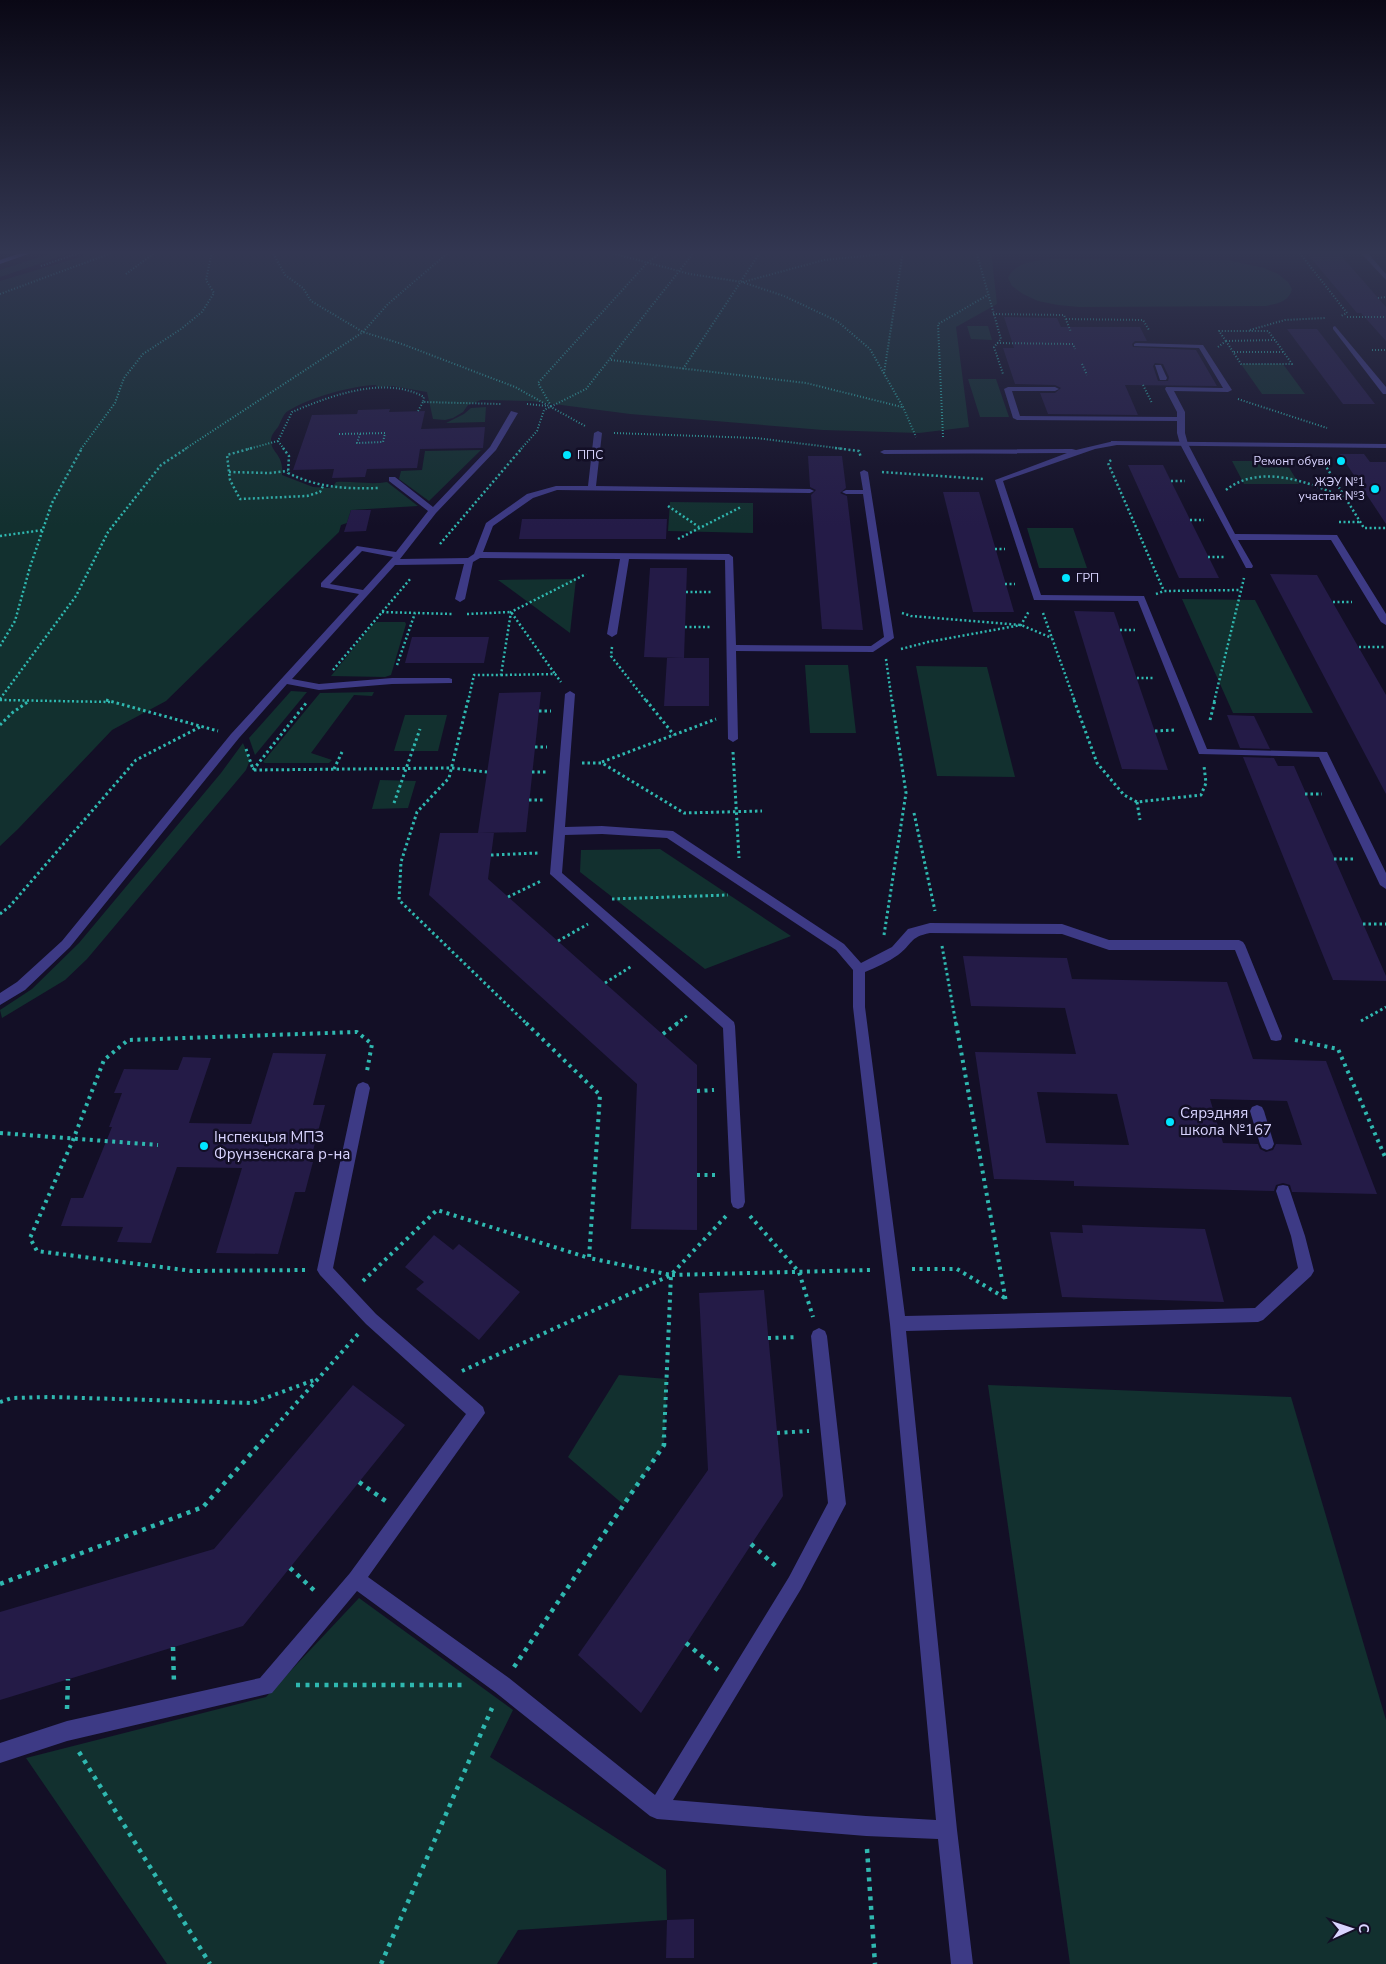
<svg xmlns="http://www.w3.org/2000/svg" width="1386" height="1964" font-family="'Nunito Sans',sans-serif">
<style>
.green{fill:#12302f}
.building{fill:#241b47;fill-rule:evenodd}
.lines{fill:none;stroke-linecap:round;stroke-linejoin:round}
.path-far4{stroke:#2fb8b0;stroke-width:2;stroke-dasharray:1 2;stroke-linecap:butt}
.path-far3{stroke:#2fb8b0;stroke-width:2.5;stroke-dasharray:2 2.5;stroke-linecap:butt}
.path-far2{stroke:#2fb8b0;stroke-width:3;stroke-dasharray:2.5 3;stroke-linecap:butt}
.path-far1{stroke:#2fb8b0;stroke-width:4;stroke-dasharray:3 4.5;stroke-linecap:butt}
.path{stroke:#2fb8b0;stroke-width:4.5;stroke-dasharray:4 5.5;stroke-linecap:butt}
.service{fill:#3d3a85;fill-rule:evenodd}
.minor{fill:#3d3a85;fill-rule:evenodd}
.secondary{fill:#6f6bff;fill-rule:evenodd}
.poi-dot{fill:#00e5ff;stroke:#130f26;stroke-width:2}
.labels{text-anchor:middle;stroke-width:5;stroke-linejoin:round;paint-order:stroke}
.far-poi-label{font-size:12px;fill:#d9d4ff;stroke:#130f26;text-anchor:start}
.poi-label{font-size:15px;fill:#d9d4ff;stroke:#130f26;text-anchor:start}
</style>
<rect width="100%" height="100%" fill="#130f26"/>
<g class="green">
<path d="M58,251H77L0,277V270Z"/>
<path d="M91,251H991L997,304L956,327L969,427L919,433L823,430L630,414L531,401L481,400L468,405L463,412L453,418L445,420L433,419L427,392L392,386L377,387L376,385C351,386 310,397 288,411C283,414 281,422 278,427C275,431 271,435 271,440C271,454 284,453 282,475L313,487L332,488L336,482C354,481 370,485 387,482L418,506L351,510L347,523L341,525L339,532L166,701L112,730L18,829L0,846V281L77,258Z"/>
<path d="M1051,259L1227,260L1264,268L1278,274L1288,282L1292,289C1289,302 1278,303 1266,306L1079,307L1058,305L1038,301L1023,294L1012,286L1008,278C1015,262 1035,261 1051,259Z"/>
<path d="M967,326H988L992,340L971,339Z"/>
<path d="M1241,364H1283L1305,394H1262Z"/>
<path d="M968,379H996L1009,417H980Z"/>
<path d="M486,407L485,422L446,423L464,414L471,408Z"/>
<path d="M481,450L429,501L399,479L401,471L422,470L425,451Z"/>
<path d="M1232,461H1285L1299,484H1244Z"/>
<path d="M670,502L753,503V533L668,531Z"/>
<path d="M1027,528H1073L1087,568H1039Z"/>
<path d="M576,579L570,633L498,580Z"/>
<path d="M1182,599L1255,600L1313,713H1233Z"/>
<path d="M377,622H405L406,624L391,675L385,677L331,676L373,624Z"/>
<path d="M805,665H848L856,733H810Z"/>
<path d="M916,666L987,667L1015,777L937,776Z"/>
<path d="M291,691L307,692L255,755L249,738Z"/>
<path d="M374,692L372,696L354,695L311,753L332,760L329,763H265L263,762L320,693Z"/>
<path d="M405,715H447L438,751H394Z"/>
<path d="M243,743L250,760L246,770L87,959L65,980L2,1018L0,1010L32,989L79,943L221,773Z"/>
<path d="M380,780L416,781L408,808L372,809Z"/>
<path d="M660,849L791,936L705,969L580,872L581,850Z"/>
<path d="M619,1375L667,1379L664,1445L624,1505L568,1457Z"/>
<path d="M988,1385L1291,1397L1386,1720V1964H1070Z"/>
<path d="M359,1598L513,1710L490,1757L666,1870L667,1920L518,1930L497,1964H167L26,1758L266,1697Z"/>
</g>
<g class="building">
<path d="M1305,251H1337L1386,307V341L1361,313H1357Z"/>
<path d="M1004,317L1057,318L1061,327H1140L1147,341H1135L1132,344L1133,347L1196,350L1217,386L1125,385L1138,415L1048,414L1040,393H1055L1061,388L1055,385L1015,384L1003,348H1014ZM1155,363L1163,364L1169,377L1168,381H1158L1153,366Z"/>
<path d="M1287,329H1317L1375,404H1343Z"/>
<path d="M390,409L389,412L425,411L421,429L485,427L483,448L420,449L417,468L367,469L365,477L332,478L334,469L293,470L312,415L357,414L358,410Z"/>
<path d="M1340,454H1364L1370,462H1386V524Z"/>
<path d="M808,456H842L846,488L840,493L847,496L863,630L822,629L811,495L816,490L810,487Z"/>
<path d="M1128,465H1163L1219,578H1179Z"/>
<path d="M943,492H979L1014,612H973Z"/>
<path d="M351,510H371L366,531L344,532Z"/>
<path d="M522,519H667L666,539H519Z"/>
<path d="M650,568H687L684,658L644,657Z"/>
<path d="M1270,574L1317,575L1386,695V794Z"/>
<path d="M1074,611L1114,612L1168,770L1122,769Z"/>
<path d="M412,637H489L484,663H405Z"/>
<path d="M667,658H709V706H664Z"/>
<path d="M541,692L526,832L478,833L499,693Z"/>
<path d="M1227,715L1254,716L1270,749L1240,748Z"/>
<path d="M1243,757L1274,758L1278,766H1294L1386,976V981L1333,980Z"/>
<path d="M440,833H494L488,879L697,1065V1230L631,1229L637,1084L429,895Z"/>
<path d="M963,956L1067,958L1072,979L1227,982L1253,1059L1326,1061L1377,1194L1292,1192L1290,1185L1283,1183L1276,1185L1274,1191L1074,1186V1181L994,1179L975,1052L1076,1054L1065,1008L971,1006ZM1037,1092L1117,1094L1129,1145L1046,1143ZM1210,1099L1287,1101L1302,1145L1276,1144L1273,1150L1266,1152L1260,1149L1258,1144L1223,1143Z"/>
<path d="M273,1053L326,1054L313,1105H325L310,1162H313L305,1192H295L278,1254L216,1253L242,1168L177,1167L151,1243L117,1242L123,1227L61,1226L71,1198H83L112,1127H109L122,1093H114L124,1069L178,1070L183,1057L211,1058L189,1123L251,1124Z"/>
<path d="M1082,1225L1205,1229L1224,1302L1062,1297L1050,1232L1083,1233Z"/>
<path d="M434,1235L453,1250L459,1244L520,1292L479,1340L416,1289L424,1282L405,1267Z"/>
<path d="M764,1290L783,1496L641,1713L578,1655L708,1470L699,1293Z"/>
<path d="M353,1385L405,1425L243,1626L0,1700V1612L214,1549Z"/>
<path d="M694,1919V1958H666L667,1920Z"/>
</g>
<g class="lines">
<g class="path-far4">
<path d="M272,251L285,275L303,288L311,301L363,332L402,344L515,387L585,426"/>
<path d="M604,251L690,274L742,282L784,296L837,321L870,349L903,407L916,437"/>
<path d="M976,251L1001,339L994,347L1003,374"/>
<path d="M1298,251L1347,313L1341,316"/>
<path d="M41,266L85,251"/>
<path d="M126,274L157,251"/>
<path d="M743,282L824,260L903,252L934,251"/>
<path d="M0,294L117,251"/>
<path d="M1378,298L1386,297"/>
<path d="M993,314L1064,315L1071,332"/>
<path d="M1347,317H1386"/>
<path d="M1066,319L1143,320L1149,330"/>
<path d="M1250,330L1285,320L1325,318"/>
<path d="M1226,341L1241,364H1292L1275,340"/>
<path d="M1226,341L1219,331H1268L1275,340"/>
<path d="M1226,341L1275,340"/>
<path d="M997,343L1073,344L1075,349"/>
<path d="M1218,347L1226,341"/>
<path d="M1372,350H1386"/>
<path d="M1234,352H1283"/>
<path d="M611,360L806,383L902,407"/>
<path d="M1082,364L1087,375"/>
<path d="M683,369L761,251"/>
<path d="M884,373L903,251"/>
<path d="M1143,385L1152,403"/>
<path d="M1238,399L1327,428"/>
<path d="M527,404L548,406"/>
<path d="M551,406L538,383L647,263L663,251"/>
<path d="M418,411L423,402"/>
<path d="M614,433L756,438L845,449"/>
<path d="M339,434L385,433L383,442L357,443L360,434"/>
<path d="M943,437L938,324L988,295"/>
<path d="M81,449L115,403L124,378L143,354L181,329L202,312L214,293L206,280L211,256L216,251"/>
<path d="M185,449L363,332L388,304L450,251"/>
<path d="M248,449L278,441"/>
<path d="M284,449L278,441L292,412C330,396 385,375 424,397L423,402L501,404"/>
<path d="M521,449L537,431L544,410L586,389L695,251"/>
</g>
<g class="path-far3">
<path d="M252,448L227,455L230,480L240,499L307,496L320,492L323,486"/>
<path d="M283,448L289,456L288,473C318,488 347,489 380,488"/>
<path d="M835,448L859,451L861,458"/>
<path d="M1111,460L1108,463L1164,591"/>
<path d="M1322,460L1364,528H1386"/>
<path d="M229,472L270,473L288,471"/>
<path d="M882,472L983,479"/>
<path d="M1171,481H1185"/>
<path d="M1226,490C1260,463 1309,482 1345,498"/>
<path d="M668,506L699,527"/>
<path d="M1190,520H1204"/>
<path d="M1339,522H1361"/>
<path d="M0,536L43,530"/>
<path d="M678,539L741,507"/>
<path d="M440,544L522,448"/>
<path d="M995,549H1005"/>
<path d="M1208,557H1225"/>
<path d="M1005,584H1015"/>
<path d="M686,592H713"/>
<path d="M1156,594L1164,591L1240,590"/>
<path d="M1333,602H1352"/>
<path d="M382,612L453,614"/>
<path d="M902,613L911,616L1021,625L1052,638"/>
<path d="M1043,613L1075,702"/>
<path d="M467,614L511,612L555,674"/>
<path d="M685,627H712"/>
<path d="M1120,630H1135"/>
<path d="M0,646L15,621L30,567L52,503L82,448"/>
<path d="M612,647L611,656L647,702"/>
<path d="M1359,647H1386"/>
<path d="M901,649L928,642L1021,625L1029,611"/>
<path d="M886,659L892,702"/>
<path d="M397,665L415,613"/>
<path d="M333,670L411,578"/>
<path d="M501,675L555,674L561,682"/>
<path d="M1137,678H1154"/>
<path d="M0,699L76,596L108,532L161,465L187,448"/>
<path d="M0,700L111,702"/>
<path d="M468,702L474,675H501L511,612L586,574"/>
<path d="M1214,702L1244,578"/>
</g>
<g class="path-far2">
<path d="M106,700L218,731"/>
<path d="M468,700L449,778L417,812L401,862L399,900L527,1024"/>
<path d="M646,700L674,735"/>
<path d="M1074,700L1097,763L1124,795L1137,802L1201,795L1206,783L1204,766"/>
<path d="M539,711H551"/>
<path d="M1210,720L1215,700"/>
<path d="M0,725L12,713L29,701"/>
<path d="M1155,731L1176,730"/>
<path d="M535,747H547"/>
<path d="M246,749L253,769"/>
<path d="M733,752L739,858"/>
<path d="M602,762L716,719"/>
<path d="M582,763H602L684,813L762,811"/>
<path d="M334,769L342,752"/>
<path d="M253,770L307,702"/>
<path d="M254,770L452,768L487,772"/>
<path d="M532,772H546"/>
<path d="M1305,794H1322"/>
<path d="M529,800H543"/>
<path d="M1137,802L1140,820"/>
<path d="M394,803L420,729"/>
<path d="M914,813L935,911"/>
<path d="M491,855L538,853"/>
<path d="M1334,859H1353"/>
<path d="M508,897L541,881"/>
<path d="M612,899L728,895"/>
<path d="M0,914L10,906L136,760L202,726"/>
<path d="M1363,924H1386"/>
<path d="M884,935L906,793L892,700"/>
<path d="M558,941L588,924"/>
<path d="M942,946L956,1024"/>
<path d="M605,983L632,966"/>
<path d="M1361,1021L1386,1007"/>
<path d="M676,1024L688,1015"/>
</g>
<g class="path-far1">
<path d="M526,1023L600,1095L589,1258L671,1275L664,1437"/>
<path d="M956,1023L1006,1302"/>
<path d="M663,1034L678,1023"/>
<path d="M1295,1040L1338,1049L1386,1159"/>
<path d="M697,1091L714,1090"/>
<path d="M0,1133L158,1145"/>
<path d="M697,1175H717"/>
<path d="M750,1216L799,1272L813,1317"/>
<path d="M912,1269H957L1005,1298"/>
<path d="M305,1270L192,1271L37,1251L30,1238L73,1140L104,1060L128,1040L357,1032L372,1044L367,1071"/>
<path d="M672,1275L871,1270"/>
<path d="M363,1281L437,1210L589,1258"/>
<path d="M768,1338L798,1337"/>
<path d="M462,1371L671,1275L726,1216"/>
<path d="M0,1402L12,1398L50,1397L252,1403L317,1379"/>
<path d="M777,1433L809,1431"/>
<path d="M266,1437L358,1334"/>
</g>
<g class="path">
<path d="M359,1482L387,1502"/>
<path d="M751,1544L779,1569"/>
<path d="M290,1568L317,1593"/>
<path d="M0,1584L203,1507L267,1436"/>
<path d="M686,1643L718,1670"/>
<path d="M173,1647L174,1684"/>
<path d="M514,1667L664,1445V1436"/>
<path d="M296,1685H462"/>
<path d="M67,1709L68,1679"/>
<path d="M79,1752L210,1964"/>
<path d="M867,1849L875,1964"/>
<path d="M381,1964L492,1708"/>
</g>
<g class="service">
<path d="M1359,251H1366L1386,274V280Z"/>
<path d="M1335,326L1386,387V394H1383L1333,329V327Z"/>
<path d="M1136,343L1203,345L1232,390L1228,392L1174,391L1185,412V433L1188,444L1235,534L1337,535L1386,614V625L1381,622L1331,540H1238L1253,566L1252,568H1246L1180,444L1177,433V421L1017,420L1013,418L1004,389L1008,387H1055L1059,389L1055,391H1012L1020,416L1177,417V412L1165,389L1166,387L1223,388L1199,348L1134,346V344Z"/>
<path d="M1155,365H1161L1167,378L1166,380H1160Z"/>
<path d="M511,411L518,413L496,450L436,513L400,559L468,558L474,554L486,523L527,494L556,486H588L594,433L598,431L602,433L596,486L810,489L814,491L810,493L557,490L533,498L493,526L483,552L729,554L733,557L736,645L871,646L884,637L863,494H846L842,492L846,490H863L860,472L864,470L868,472L894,638L873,652L736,651L738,739L733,742L728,739L725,560L629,559L617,634L612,637L607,634L620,559L480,558L473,562L465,599L460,602L455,599L464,564L395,565L292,679L319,684L392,678H449L452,679V683L392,684L319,690L287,684L239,738L70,947L25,990L0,1005V993L17,982L62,941L231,734L359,594L321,587V583L357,546L396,552L428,511L389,481V477H395L433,507L490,447ZM362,551L393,557L363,590L330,584Z"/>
<path d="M1114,441H1117V445L1095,449L1003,481L1041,595L1144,596L1207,749L1327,752L1386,873V889L1380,885L1319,757L1199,754L1138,601L1034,600L995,480L1067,453L884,454L880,452L884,450L1072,449L1076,450Z"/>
<path d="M570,691L575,694L565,827L602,826L673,831L844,944L861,963L892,947L908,929L930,923L1062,924L1109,940H1239L1243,942L1245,945L1282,1036L1281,1040L1276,1041L1271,1040L1235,950H1109L1062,934L930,933C909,937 913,944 898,955C888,962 877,967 865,972V1007L905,1316L1255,1308L1298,1268L1291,1236L1276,1191L1278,1186L1283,1185L1288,1186L1290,1191L1305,1236L1314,1271L1311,1276L1263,1320L1258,1322L906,1331L957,1830L973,1964H951L938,1839L866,1836L657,1819L650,1816L495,1692L357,1591L272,1693L67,1741L0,1763V1743L67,1721L260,1678L350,1573L466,1414L366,1324L320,1275L317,1270L356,1088L358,1084L363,1082L368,1084L370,1088L333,1268L376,1314L483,1407L485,1413L368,1577L509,1678L655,1795L789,1577L828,1503L811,1336L813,1331L819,1328L825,1331L827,1336L846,1504L801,1589L673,1800L866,1816L936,1820L890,1324L853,1007V970L836,950L667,838L602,834L565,835L562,873L734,1022L735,1026L745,1202L743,1207L738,1209L733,1207L731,1202L723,1028L550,874L565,694Z"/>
<path d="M1257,1105L1262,1107L1264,1111L1274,1144L1272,1148L1267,1150L1262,1148L1260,1144L1250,1111L1252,1107Z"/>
</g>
<path class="minor" d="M1111,441L1386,444V448L1114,445H1111Z"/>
<path class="secondary" d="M27,251H37L0,264V260Z"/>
</g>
<linearGradient id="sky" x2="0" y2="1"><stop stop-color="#0a0815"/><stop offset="0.48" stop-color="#333752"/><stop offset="1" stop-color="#333752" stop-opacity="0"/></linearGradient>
<rect width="1386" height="526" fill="url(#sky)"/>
<g class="poi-dot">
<circle cx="567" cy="455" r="5"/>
<circle cx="1341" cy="461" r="5"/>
<circle cx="1375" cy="489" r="5"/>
<circle cx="1066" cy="578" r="5"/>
<circle cx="1170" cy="1122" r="5"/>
<circle cx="204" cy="1146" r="5"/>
</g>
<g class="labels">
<g class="far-poi-label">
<text x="577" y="459">ППС</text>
<text x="1331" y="465" text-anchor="end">Ремонт обуви</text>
<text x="1365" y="486" text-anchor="end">ЖЭУ №1<tspan x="1365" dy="14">участак №3</tspan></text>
<text x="1076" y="582">ГРП</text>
</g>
<g class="poi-label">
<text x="1180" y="1118">Сярэдняя<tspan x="1180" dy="17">школа №167</tspan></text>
<text x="214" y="1142">Інспекцыя МПЗ<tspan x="214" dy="17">Фрунзенскага р-на</tspan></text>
</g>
</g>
<g transform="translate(1351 1929) rotate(87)" stroke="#130f26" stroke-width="4" paint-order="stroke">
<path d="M0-4L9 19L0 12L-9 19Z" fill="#d9d4ff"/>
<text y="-8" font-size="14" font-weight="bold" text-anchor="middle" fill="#d9d4ff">С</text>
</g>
</svg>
